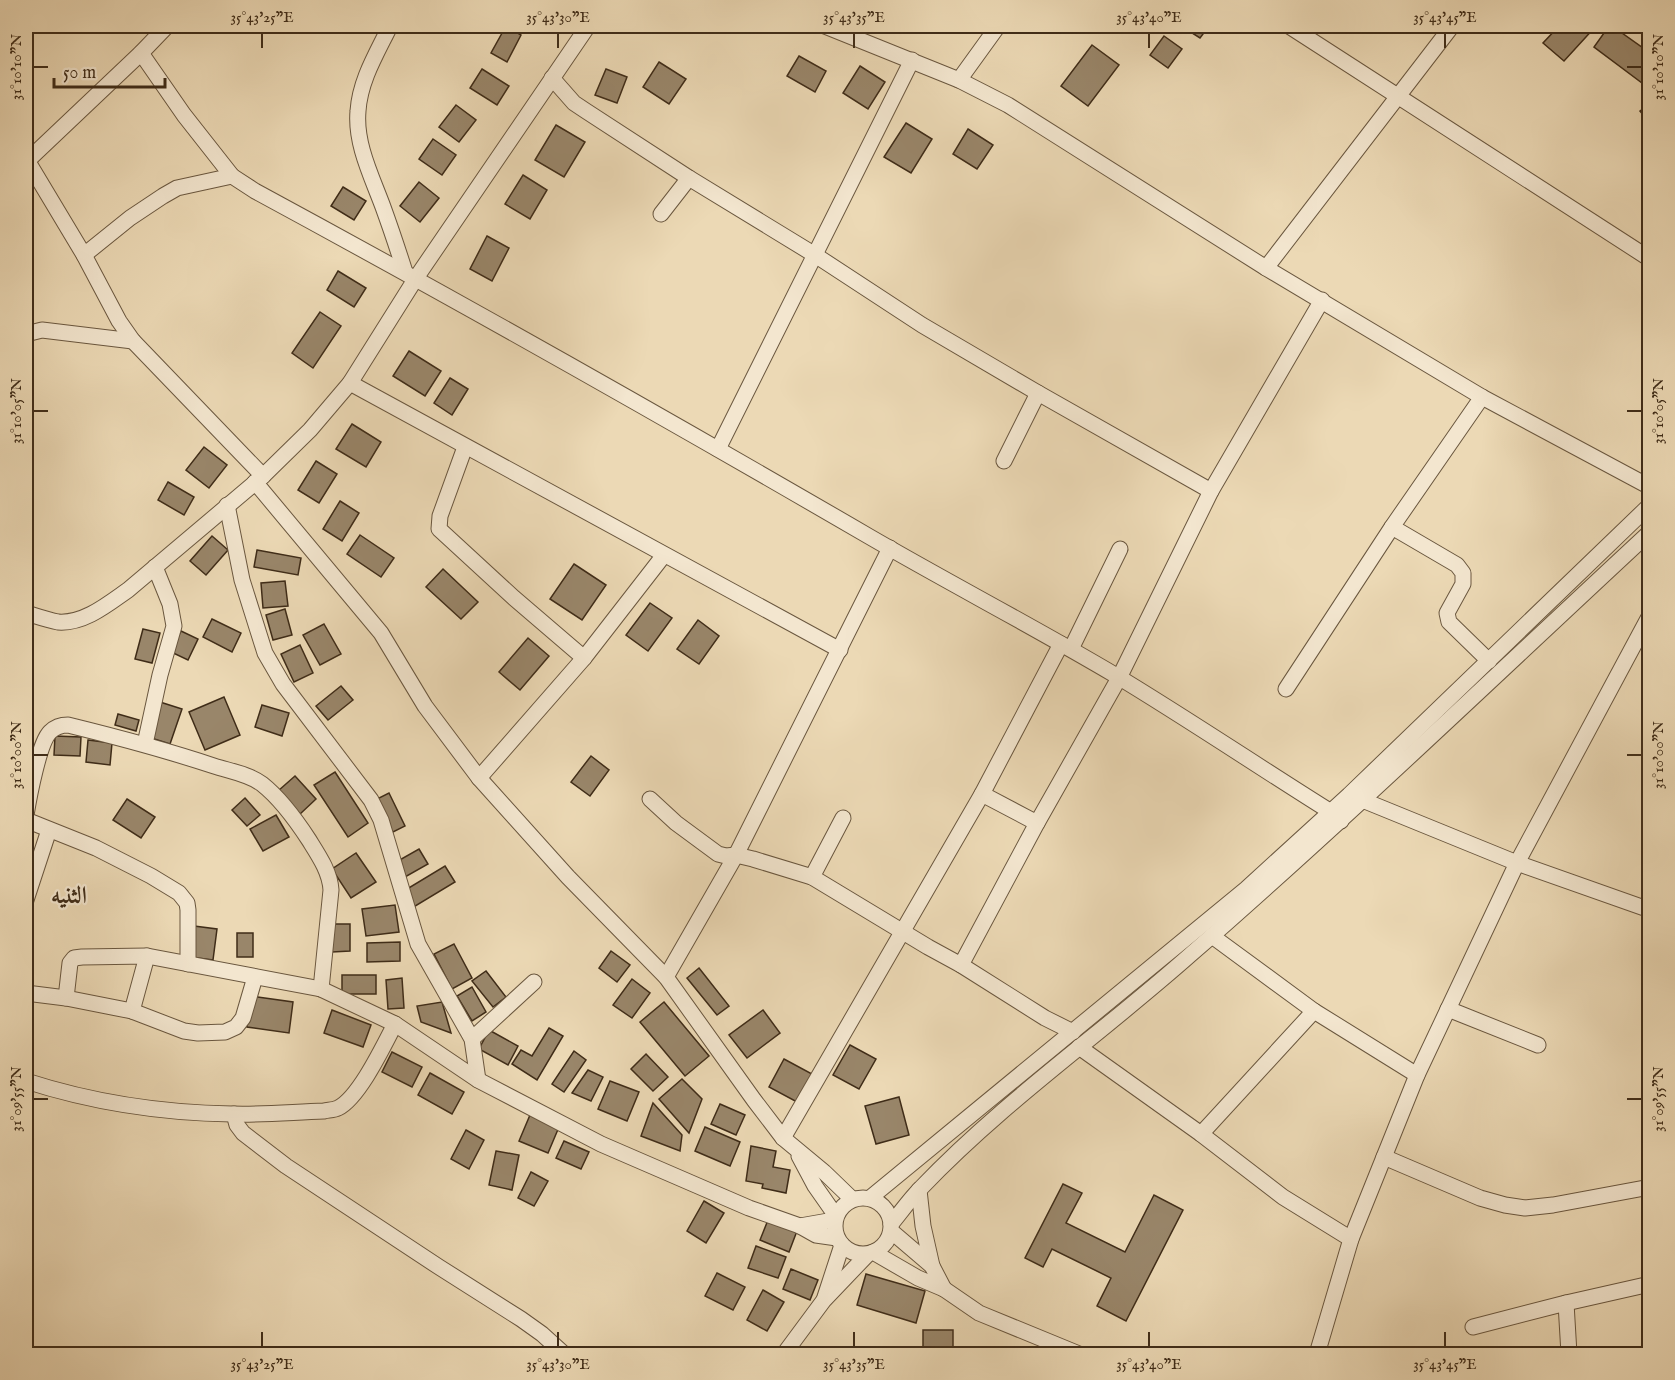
<svg xmlns="http://www.w3.org/2000/svg" width="1675" height="1380" font-family="'IM FELL English',Amiri,serif">
<style>
.building{fill:#99866a;stroke:#3f2c18;stroke-width:1.5}
.lines{fill:none;stroke-linecap:round;stroke-linejoin:round}
.minor-casing{stroke:#6a573f;stroke-width:17}
.minor{stroke:#f3e6cf;stroke-width:15}
.ticks{fill:none;stroke:#3f2c18;stroke-width:2}
.labels{text-anchor:middle;stroke-width:4.5;stroke-linejoin:round;paint-order:stroke}
.quarter-label{font-size:24px;font-weight:bold;fill:#3f2c18;stroke:#f3e6cf}
.neatline{fill:none;stroke:#3f2c18;stroke-width:2}
.ticks-label{font-size:15px;text-anchor:middle;fill:#3f2c18}
</style>
<rect width="100%" height="100%" fill="#ecd9b5"/>
<filter id="stains"><feTurbulence type="fractalNoise" baseFrequency=".00333" numOctaves="4"/><feColorMatrix values="0 0 0 0 .2 0 0 0 0 .09 0 0 0 0 .02 0 0 0 .5 -.17"/></filter>
<radialGradient id="worn" r=".72"><stop offset=".6" stop-color="#630" stop-opacity="0"/><stop offset="1" stop-color="#630" stop-opacity=".3"/></radialGradient>
<g class="building">
<path d="M506,26L521,35L507,62L491,53Z"/>
<path d="M1181,26H1209L1200,38Z"/>
<path d="M1559,26H1596L1564,61L1543,43Z"/>
<path d="M1609,26H1612L1650,53V81L1646,86L1594,47Z"/>
<path d="M1164,36L1182,49L1168,68L1150,55Z"/>
<path d="M1092,45L1119,65L1088,106L1061,86Z"/>
<path d="M799,56L826,71L815,92L787,76Z"/>
<path d="M659,62L686,79L669,104L643,87Z"/>
<path d="M860,66L885,82L868,109L843,93Z"/>
<path d="M482,69L509,86L497,105L470,88Z"/>
<path d="M606,69L627,77L617,103L595,95Z"/>
<path d="M1650,103V123L1640,111Z"/>
<path d="M456,105L476,120L459,142L439,127Z"/>
<path d="M906,123L932,139L911,173L884,157Z"/>
<path d="M556,125L585,142L564,177L535,160Z"/>
<path d="M968,129L993,145L977,169L953,154Z"/>
<path d="M433,139L456,155L442,175L419,159Z"/>
<path d="M523,175L547,190L530,219L505,204Z"/>
<path d="M419,182L439,198L420,222L400,206Z"/>
<path d="M343,187L366,201L354,220L331,206Z"/>
<path d="M487,236L509,248L492,281L470,269Z"/>
<path d="M338,271L366,288L354,307L327,290Z"/>
<path d="M320,312L341,326L313,368L292,353Z"/>
<path d="M409,351L441,371L425,396L393,376Z"/>
<path d="M450,378L468,389L452,415L434,403Z"/>
<path d="M352,424L381,442L366,467L336,449Z"/>
<path d="M204,447L227,465L209,488L186,470Z"/>
<path d="M316,461L337,474L319,503L298,490Z"/>
<path d="M168,482L194,497L184,515L158,500Z"/>
<path d="M340,501L359,513L342,541L323,529Z"/>
<path d="M360,535L394,558L381,577L347,554Z"/>
<path d="M212,536L228,550L206,575L190,561Z"/>
<path d="M257,550L301,558L298,575L254,567Z"/>
<path d="M574,564L606,585L582,620L550,599Z"/>
<path d="M443,569L478,602L461,619L426,587Z"/>
<path d="M285,581L288,606L263,608L261,583Z"/>
<path d="M650,603L672,618L648,651L626,635Z"/>
<path d="M285,609L292,635L273,640L266,615Z"/>
<path d="M212,619L241,633L232,652L203,637Z"/>
<path d="M698,620L719,636L699,664L677,649Z"/>
<path d="M324,624L341,654L320,665L303,635Z"/>
<path d="M143,629L160,633L152,663L135,659Z"/>
<path d="M181,631L198,639L188,660L171,652Z"/>
<path d="M528,638L549,656L520,690L499,672Z"/>
<path d="M300,645L313,673L294,682L281,654Z"/>
<path d="M341,686L353,700L328,720L316,706Z"/>
<path d="M224,697L240,735L205,750L189,712Z"/>
<path d="M160,702L182,709L170,744L148,737Z"/>
<path d="M262,705L289,713L282,736L255,727Z"/>
<path d="M118,714L139,720L136,731L115,725Z"/>
<path d="M55,736L81,737L80,756L54,755Z"/>
<path d="M88,740L112,743L110,765L86,762Z"/>
<path d="M591,756L609,770L590,796L571,782Z"/>
<path d="M335,772L368,823L348,837L314,785Z"/>
<path d="M295,776L316,799L299,815L278,791Z"/>
<path d="M389,793L405,826L389,834L373,801Z"/>
<path d="M245,798L260,815L247,826L232,810Z"/>
<path d="M127,799L155,817L141,838L113,820Z"/>
<path d="M276,815L289,837L263,851L250,829Z"/>
<path d="M419,849L428,864L405,877L396,862Z"/>
<path d="M356,853L376,882L351,898L332,869Z"/>
<path d="M445,866L455,882L412,908L402,892Z"/>
<path d="M395,905L399,932L366,936L362,909Z"/>
<path d="M331,924H350V951L332,952Z"/>
<path d="M194,926L217,929L213,960L190,957Z"/>
<rect x="237" y="933" width="16" height="24"/>
<path d="M400,942V961L367,962V943Z"/>
<path d="M454,944L472,978L452,989L434,954Z"/>
<path d="M611,951L630,965L617,982L599,968Z"/>
<path d="M699,968L729,1006L717,1015L687,978Z"/>
<path d="M486,971L506,997L493,1007L472,981Z"/>
<rect x="342" y="975" width="34" height="19"/>
<path d="M402,978L404,1008L388,1009L386,980Z"/>
<path d="M632,979L650,993L632,1018L613,1005Z"/>
<path d="M472,987L486,1012L472,1021L457,996Z"/>
<path d="M251,996L293,1002L289,1033L247,1027Z"/>
<path d="M442,1002L451,1033L421,1022L417,1006Z"/>
<path d="M664,1002L709,1056L685,1076L640,1022Z"/>
<path d="M332,1010L371,1025L363,1047L324,1033Z"/>
<path d="M763,1010L780,1033L747,1058L729,1035Z"/>
<path d="M549,1028L563,1036L537,1080L512,1064L521,1050L532,1056Z"/>
<path d="M489,1030L518,1046L508,1065L479,1049Z"/>
<path d="M850,1045L876,1059L859,1089L833,1075Z"/>
<path d="M574,1051L586,1060L564,1092L552,1084Z"/>
<path d="M392,1052L422,1067L412,1087L382,1072Z"/>
<path d="M646,1054L668,1077L653,1091L631,1069Z"/>
<path d="M784,1059L812,1074L797,1102L769,1087Z"/>
<path d="M588,1070L603,1077L591,1101L572,1093Z"/>
<path d="M430,1073L464,1092L452,1114L418,1095Z"/>
<path d="M682,1079L702,1099L689,1133L659,1099Z"/>
<path d="M610,1081L639,1092L627,1121L598,1109Z"/>
<path d="M899,1097L909,1135L876,1144L865,1106Z"/>
<path d="M653,1103L682,1135L680,1151L641,1136Z"/>
<path d="M720,1104L745,1115L736,1135L711,1124Z"/>
<path d="M530,1115L559,1127L548,1153L519,1141Z"/>
<path d="M705,1127L740,1142L730,1166L695,1151Z"/>
<path d="M466,1130L484,1140L469,1169L451,1159Z"/>
<path d="M564,1141L589,1152L581,1169L556,1158Z"/>
<path d="M751,1146L776,1151L773,1167L790,1170L786,1193L762,1188L763,1184L746,1181Z"/>
<path d="M496,1151L519,1155L512,1190L489,1185Z"/>
<path d="M531,1172L548,1181L534,1206L518,1198Z"/>
<path d="M1063,1184L1082,1193L1066,1223L1125,1252L1154,1195L1183,1210L1126,1321L1097,1306L1111,1278L1052,1249L1043,1267L1025,1258Z"/>
<path d="M704,1201L724,1213L706,1243L687,1231Z"/>
<path d="M768,1220L797,1231L789,1252L760,1240Z"/>
<path d="M756,1246L786,1257L778,1278L748,1268Z"/>
<path d="M791,1269L818,1280L810,1300L783,1289Z"/>
<path d="M717,1273L745,1287L733,1310L705,1296Z"/>
<path d="M866,1274L925,1291L916,1323L857,1305Z"/>
<path d="M763,1290L784,1302L767,1331L747,1320Z"/>
<rect x="923" y="1330" width="30" height="21"/>
</g>
<g class="lines">
<g class="minor-casing">
<g id="minor">
<path d="M390,26C377,53 360,80 358,111C355,144 372,177 383,207C391,229 398,250 405,272"/>
<path d="M825,26L959,80L1008,105L1266,268L1482,397L1650,487"/>
<path d="M1289,26L1650,259"/>
<path d="M141,53L184,115L232,176"/>
<path d="M552,78L574,103L586,111L689,178L815,255L922,325L1038,393L1211,491"/>
<path d="M959,80L998,26"/>
<path d="M27,160L84,255L119,321L133,341L263,476"/>
<path d="M26,162L141,53L167,26"/>
<path d="M661,214L689,178"/>
<path d="M84,255L130,218L163,196L177,188L232,176L255,191C462,303 667,419 870,537C951,584 1034,627 1115,675C1188,719 1259,767 1331,812L1341,821"/>
<path d="M1266,268L1452,26"/>
<path d="M26,334L42,330L133,341"/>
<path d="M350,383L840,650"/>
<path d="M465,447L440,516L439,529L514,598L584,658"/>
<path d="M718,449L912,60"/>
<path d="M1004,461L1038,393"/>
<path d="M255,482L381,633L425,706L479,778L568,877L666,977L754,1100L783,1138L824,1172L852,1199"/>
<path d="M227,505L242,580L265,653L283,684L371,800L381,820L418,944L472,1039L478,1080"/>
<path d="M1392,527L1457,565L1463,573V584L1447,613L1449,622L1489,661"/>
<path d="M26,613C36,616 47,620 58,622C84,624 108,604 128,590L263,476L310,430L350,383L416,278L588,26"/>
<path d="M1071,649L1120,549"/>
<path d="M1286,689L1392,527L1482,397"/>
<path d="M145,744L160,675L174,626L170,604L155,567"/>
<path d="M479,778L584,658L664,555"/>
<path d="M982,794L1037,823"/>
<path d="M1355,797L1517,863L1650,910"/>
<path d="M650,799L676,823L718,854L726,856L736,855L753,859L812,877L928,947L961,965L1045,1018L1073,1032"/>
<path d="M26,815C29,797 39,743 50,732C55,727 61,725 68,725C117,737 166,750 214,766C229,771 249,774 262,784C281,799 296,820 309,840C319,856 330,872 331,890L321,989"/>
<path d="M26,820L96,848L151,876L179,893L187,903L188,910V964"/>
<path d="M812,877L843,818"/>
<path d="M26,900L49,830"/>
<path d="M1212,936L1314,1011L1417,1075"/>
<path d="M961,965L1037,823L1119,678L1211,491L1322,300"/>
<path d="M666,977L736,855L890,548"/>
<path d="M26,993L66,998L132,1011L184,1031L198,1033L225,1032L236,1027L243,1018L255,977"/>
<path d="M66,998L70,963L74,958L82,957L147,956L321,989L395,1024L478,1080L601,1144L749,1208L800,1226L816,1235L837,1238"/>
<path d="M1448,1009L1538,1045"/>
<path d="M132,1011L147,956"/>
<path d="M472,1039L534,982"/>
<path d="M1079,1047L1201,1134L1283,1197L1351,1239"/>
<path d="M26,1081C91,1102 163,1113 232,1114C263,1115 293,1112 324,1111C328,1110 334,1110 338,1108C359,1098 384,1045 395,1024"/>
<path d="M234,1114L237,1125L243,1133L286,1166L439,1267L521,1319L542,1334L564,1354"/>
<path d="M1201,1134L1314,1011"/>
<path d="M783,1138L982,794L1061,644"/>
<path d="M799,1156L815,1186L836,1216"/>
<path d="M1384,1157L1480,1198L1505,1205L1525,1208L1553,1205L1650,1187"/>
<path d="M919,1190L923,1226L932,1266"/>
<circle cx="863" cy="1226" r="28"/>
<path d="M870,1198L1246,889L1349,795L1650,505"/>
<path d="M891,1224C901,1212 910,1199 921,1188C1003,1102 1101,1034 1190,955C1347,818 1497,674 1650,532"/>
<path d="M800,1226L834,1220"/>
<path d="M891,1231L932,1266L944,1289"/>
<path d="M873,1252L918,1278L944,1289L979,1313L1079,1354"/>
<path d="M825,1297L842,1245"/>
<path d="M1566,1303L1569,1354"/>
<path d="M1473,1327L1566,1303L1650,1284"/>
<path d="M784,1354L824,1300L868,1254"/>
<path d="M1317,1354L1351,1239L1417,1075L1517,863L1650,615"/>
</g>
</g>
<use href="#minor" class="minor"/>
</g>
<path class="ticks" d="M262,33V48M558,33V48M854,33V48M1149,33V48M1445,33V48M33,67H48M1627,67H1642M33,411H48M1627,411H1642M33,755H48M1627,755H1642M33,1099H48M1627,1099H1642M262,1332V1347M558,1332V1347M854,1332V1347M1149,1332V1347M1445,1332V1347"/>
<g class="labels">
<g class="quarter-label">
<text x="69" y="903">الثنيه</text>
</g>
</g>
<rect width="1675" height="1380" fill="none" stroke="#ecd9b5" stroke-width="66"/>
<path d="M54 78v9h111v-9" fill="none" stroke="#3f2c18" stroke-width="3"/>
<text x="63" y="78" font-size="18" fill="#3f2c18" stroke="#f3e6cf" stroke-width="4.5" paint-order="stroke">50 m</text>
<rect x="33" y="33" width="1609" height="1314" class="neatline"/>
<g class="ticks-label">
<text x="262" y="22">35°43'25"E</text>
<text x="558" y="22">35°43'30"E</text>
<text x="854" y="22">35°43'35"E</text>
<text x="1149" y="22">35°43'40"E</text>
<text x="1445" y="22">35°43'45"E</text>
<text transform="translate(16 67) rotate(-90)" y="5">31°10'10"N</text>
<text transform="translate(1658 67) rotate(-90)" y="5">31°10'10"N</text>
<text transform="translate(16 411) rotate(-90)" y="5">31°10'05"N</text>
<text transform="translate(1658 411) rotate(-90)" y="5">31°10'05"N</text>
<text transform="translate(16 755) rotate(-90)" y="5">31°10'00"N</text>
<text transform="translate(1658 755) rotate(-90)" y="5">31°10'00"N</text>
<text transform="translate(16 1099) rotate(-90)" y="5">31°09'55"N</text>
<text transform="translate(1658 1099) rotate(-90)" y="5">31°09'55"N</text>
<text x="262" y="1369">35°43'25"E</text>
<text x="558" y="1369">35°43'30"E</text>
<text x="854" y="1369">35°43'35"E</text>
<text x="1149" y="1369">35°43'40"E</text>
<text x="1445" y="1369">35°43'45"E</text>
</g>
<rect width="100%" height="100%" filter="url(#stains)"/>
<rect width="100%" height="100%" fill="url(#worn)"/>
</svg>
